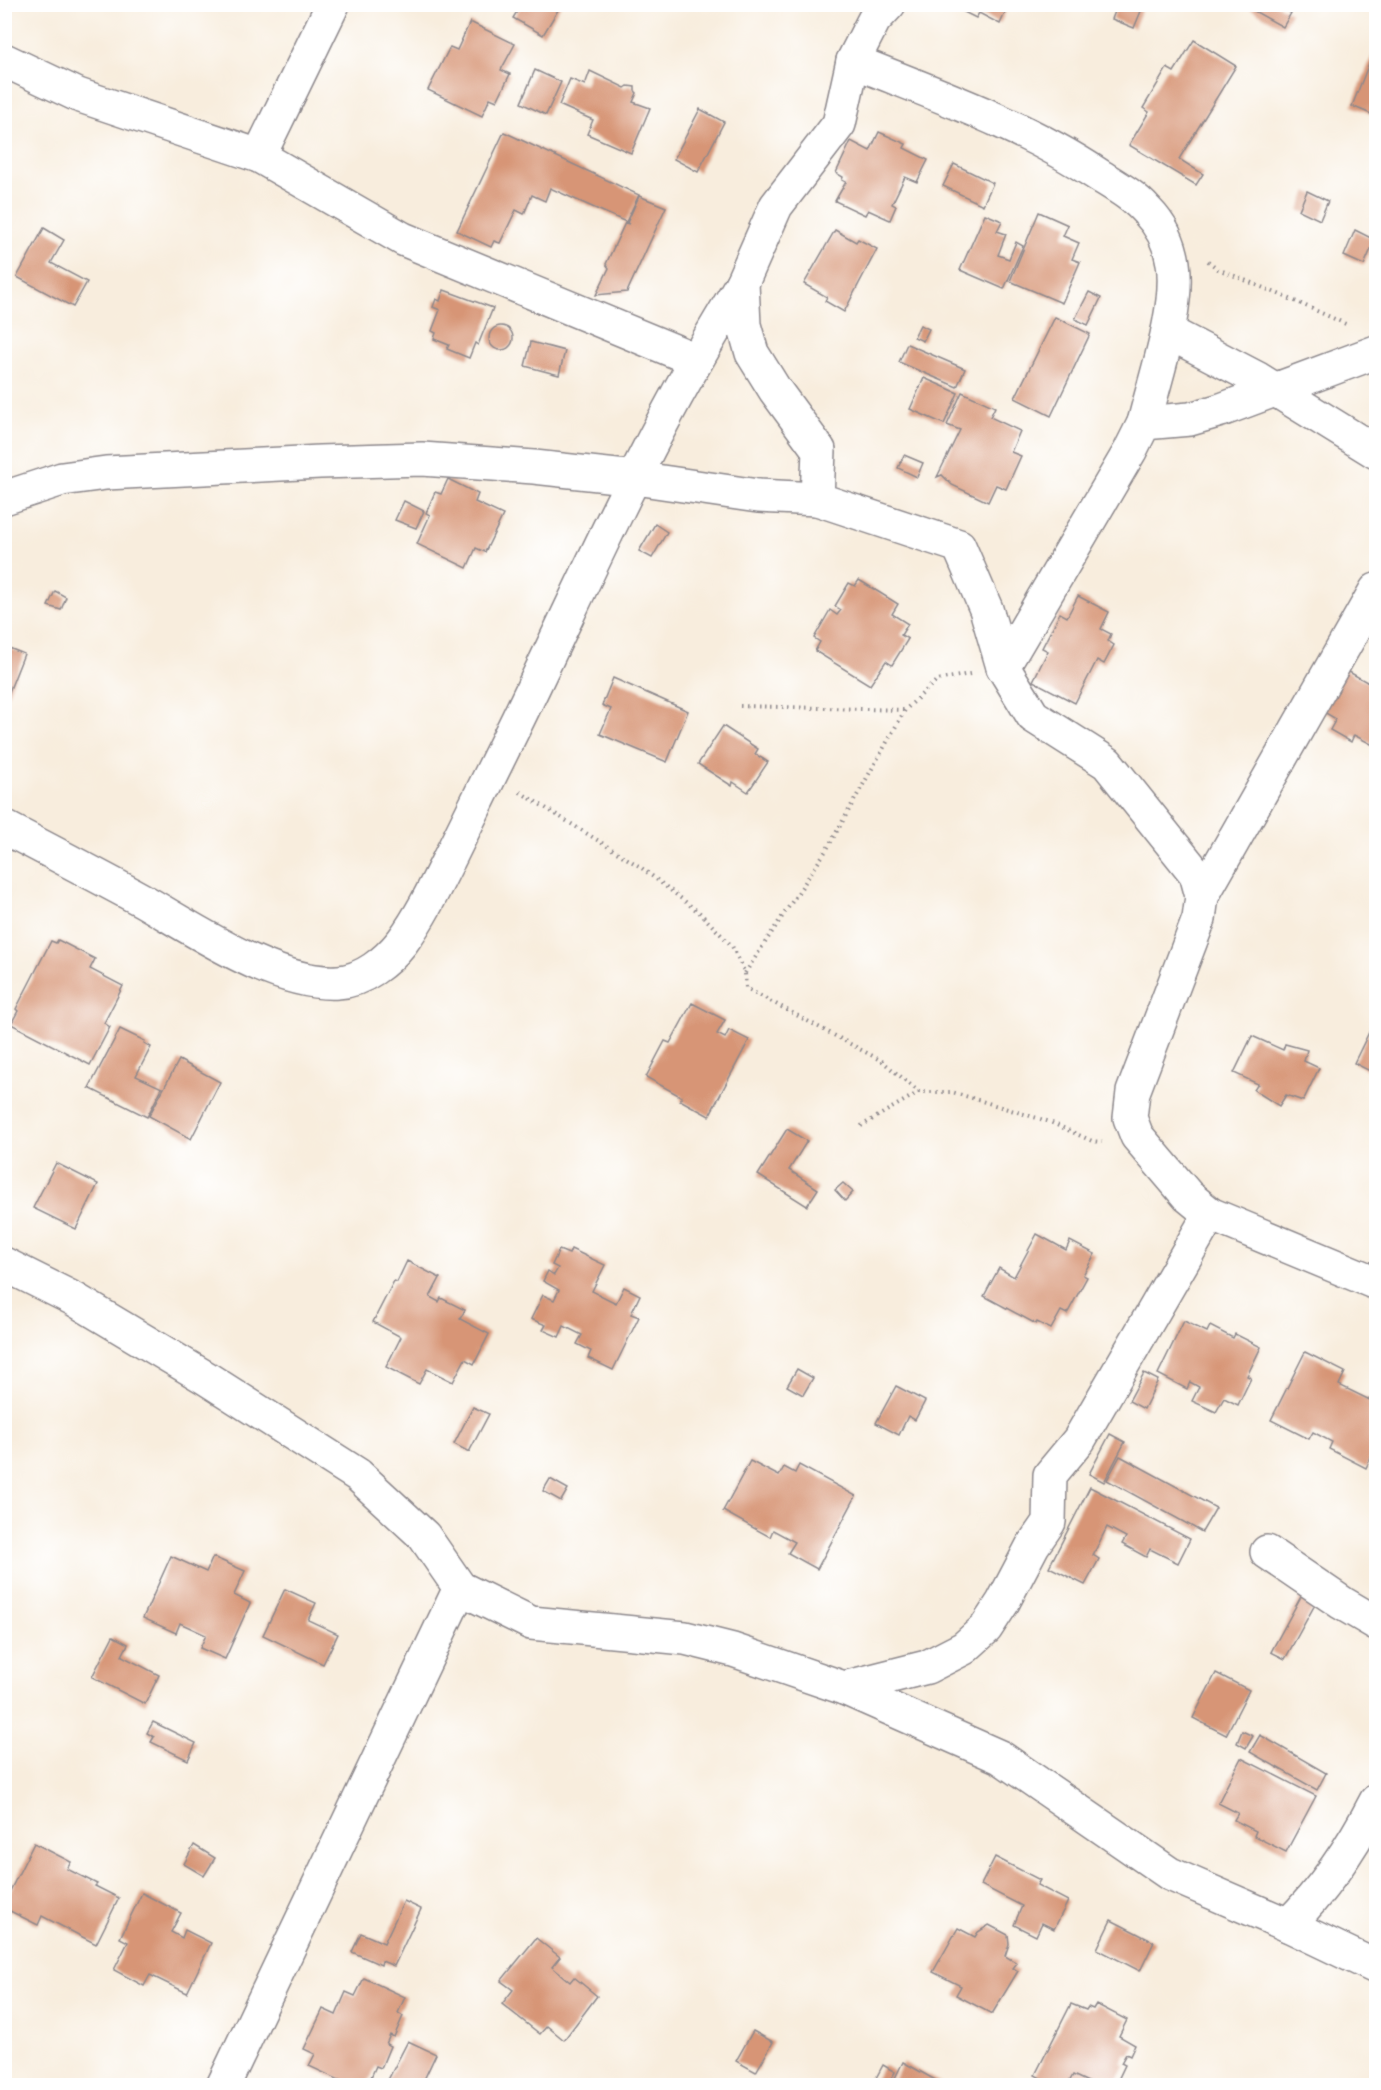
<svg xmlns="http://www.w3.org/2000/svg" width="1381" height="2090" font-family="'EB Garamond',serif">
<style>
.building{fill:#d79576}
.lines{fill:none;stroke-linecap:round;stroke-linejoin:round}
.street-casing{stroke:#8d888c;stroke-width:36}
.path{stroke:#8d888c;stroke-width:4;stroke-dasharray:1.5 4.5;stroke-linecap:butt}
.street{stroke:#fff;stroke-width:33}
</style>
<rect width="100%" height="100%" fill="#fff"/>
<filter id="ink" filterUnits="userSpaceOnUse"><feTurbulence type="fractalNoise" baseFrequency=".0167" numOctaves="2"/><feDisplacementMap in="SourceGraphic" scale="12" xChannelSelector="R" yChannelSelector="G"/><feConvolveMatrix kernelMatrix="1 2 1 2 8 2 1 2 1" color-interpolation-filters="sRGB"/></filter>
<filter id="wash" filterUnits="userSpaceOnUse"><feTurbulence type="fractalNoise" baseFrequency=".008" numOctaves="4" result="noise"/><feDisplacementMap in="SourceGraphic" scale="24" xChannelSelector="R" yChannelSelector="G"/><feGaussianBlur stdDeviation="1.35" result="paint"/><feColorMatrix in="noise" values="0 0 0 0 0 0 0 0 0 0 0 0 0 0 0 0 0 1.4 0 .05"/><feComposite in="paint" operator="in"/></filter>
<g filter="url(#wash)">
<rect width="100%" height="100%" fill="#f8eddd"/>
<g id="blocks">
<g class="building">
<path d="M948,4H1009L1000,24L979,13L976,18Z"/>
<path d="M1118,4H1144L1134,28L1112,19Z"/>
<path d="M1248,4H1276L1291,13L1283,27L1247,7Z"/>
<path d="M521,5H561L543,35L513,18Z"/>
<path d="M470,22L515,44L501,70L510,74L497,101L490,98L482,116L428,90L450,47L457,50Z"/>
<path d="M1194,40L1236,66L1179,159L1203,174L1196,185L1129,145L1149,112L1143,108L1167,68L1174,72Z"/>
<path d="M1374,51L1376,52V116L1352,106Z"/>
<path d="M535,70L561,82L546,115L521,103Z"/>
<path d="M590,71L625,88L628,86L635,87V91L637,93L633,102L650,108L631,153L587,134L593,120L559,105L570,79L585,85Z"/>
<path d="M700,109L724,122L698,172L674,159Z"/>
<path d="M504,132L639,195L626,222L550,188L545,201L532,195L524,214L516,210L500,243L494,241L491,247L457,231Z"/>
<path d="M879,132L906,144L904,148L928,160L917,182L905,177L892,204L896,206L890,220L868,210L865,215L835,201L846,182L842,180L843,177L836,173L851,141L870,151Z"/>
<path d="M954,164L993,183L983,205L943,186Z"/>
<path d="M1307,191L1328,201L1320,220L1299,210Z"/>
<path d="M639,196L666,207L627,292L596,295L609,268L606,264L625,223L629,224L627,223Z"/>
<path d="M1039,212L1068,225L1063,236L1079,243L1072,259L1080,262L1062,303L1010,281Z"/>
<path d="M985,214L1002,221L997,231L1006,234L998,255L1009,259L1016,242L1023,246L1004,289L960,270Z"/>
<path d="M44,228L64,240L51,263L87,282L73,307L17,277Z"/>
<path d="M835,230L856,242L858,239L877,249L844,312L825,301L827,297L804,284Z"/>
<path d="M1355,230L1375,240L1364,265L1344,256Z"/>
<path d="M444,290L493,308L478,345L475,343L469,358L447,349L449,345L434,339L436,333L432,331L440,310L433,307L436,299L440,301Z"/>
<path d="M1089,292L1101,298L1088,325L1075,319Z"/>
<path d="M1055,317L1090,334L1051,416L1015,398Z"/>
<path d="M920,325L929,329L923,341L914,337Z"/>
<circle cx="501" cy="338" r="12"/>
<path d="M531,342L565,351L559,375L525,366Z"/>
<path d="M907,344L965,369L957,387L899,362Z"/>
<path d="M924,378L958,393L944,424L910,409Z"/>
<path d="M962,392L995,407L990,417L1020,431L1011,452L1021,456L1006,489L996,485L988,502L952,485L942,475L937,477L960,430L947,425Z"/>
<path d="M904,455L923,463L917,477L898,468Z"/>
<path d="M448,479L478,494L475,502L503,515L485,552L476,548L467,568L417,544L430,515L426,513L435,492L441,494Z"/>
<path d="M404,501L424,511L416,528L395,520Z"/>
<path d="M655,524L667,532L652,558L639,551Z"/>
<path d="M859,580L898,604L892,614L908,624L901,635L908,639L892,665L886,661L870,685L815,651L820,642L814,638L830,610L837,615L841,610L835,606L849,583L855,586Z"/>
<path d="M55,591L66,597L61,610L48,606Z"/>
<path d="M1078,596L1109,612L1101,629L1111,634L1108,641L1114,645L1104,664L1097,660L1075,703L1033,681L1048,651L1042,648L1060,613L1067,617Z"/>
<path d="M4,646L24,654L5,702H4Z"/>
<path d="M1342,668L1376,687L1373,696L1376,698V738L1373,745L1354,735L1351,742L1330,730L1336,719L1319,709Z"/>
<path d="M613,678L688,711L667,762L600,734L611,709L602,705Z"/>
<path d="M723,726L758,749L755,754L768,762L748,792L733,782L732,786L698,764Z"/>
<path d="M58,940L95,959L90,969L123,986L104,1023L110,1027L90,1065L11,1024L18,1011L16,1009L51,941L56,943Z"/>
<path d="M692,1003L725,1020L717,1034L725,1038L729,1030L749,1040L709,1116L680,1100L682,1097L646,1077L665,1041L670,1043Z"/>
<path d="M1376,1018V1074L1354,1063Z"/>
<path d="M120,1029L145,1041L144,1043L151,1047L136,1076L162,1088L147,1117L89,1088Z"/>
<path d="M1252,1036L1283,1050L1285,1044L1307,1050L1304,1061L1319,1068L1303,1101L1286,1095L1279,1106L1254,1090L1258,1084L1234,1073Z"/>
<path d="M179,1060L220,1082L191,1139L149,1116Z"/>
<path d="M787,1129L807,1141L789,1170L818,1189L807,1206L758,1175Z"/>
<path d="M56,1163L98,1184L76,1229L33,1208Z"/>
<path d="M843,1183L853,1192L845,1201L835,1190Z"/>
<path d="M1037,1234L1066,1250L1070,1241L1095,1254L1083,1275L1087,1277L1067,1314L1061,1311L1051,1329L1037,1322L1036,1324L984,1296L999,1268L1014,1277Z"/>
<path d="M571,1249L605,1265L592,1291L616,1303L624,1287L640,1295L631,1314L639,1317L613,1370L588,1358L591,1351L577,1344L582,1335L564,1326L559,1337L543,1330L546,1325L531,1319L543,1295L554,1300L559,1290L543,1281L548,1271L554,1275L558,1268L552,1265L559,1250L569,1254Z"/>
<path d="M407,1261L440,1278L430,1297L439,1302L441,1298L465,1310L460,1319L489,1334L474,1364L465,1359L453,1382L427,1369L419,1384L386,1367L401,1337L373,1322L394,1281L397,1282Z"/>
<path d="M1184,1321L1207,1332L1210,1326L1233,1338L1235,1334L1261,1347L1247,1376L1251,1378L1238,1405L1224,1398L1216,1412L1192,1401L1199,1387L1190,1382L1187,1389L1158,1374Z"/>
<path d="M1305,1352L1345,1372L1339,1385L1376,1403V1446L1366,1468L1329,1449L1332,1442L1313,1432L1309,1439L1271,1420Z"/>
<path d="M797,1369L813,1378L803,1395L787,1386Z"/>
<path d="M1144,1373L1158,1380L1144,1409L1129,1401Z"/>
<path d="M896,1386L925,1401L915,1420L908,1416L899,1435L876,1423Z"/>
<path d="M473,1407L489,1414L469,1452L454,1444Z"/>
<path d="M1110,1434L1125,1442L1104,1482L1089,1474Z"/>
<path d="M1120,1456L1216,1508L1202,1532L1107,1480Z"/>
<path d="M750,1461L779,1476L784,1467L795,1473L799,1465L856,1496L817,1569L788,1553L795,1542L773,1530L770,1537L723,1511Z"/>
<path d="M550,1479L568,1489L561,1501L543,1491Z"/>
<path d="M1090,1487L1190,1539L1178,1563L1150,1549L1146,1557L1122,1544L1126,1537L1107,1527L1093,1555L1099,1559L1085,1585L1049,1567Z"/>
<path d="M171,1556L206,1572L213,1557L245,1571L234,1595L250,1603L225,1659L200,1648L206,1635L180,1623L176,1633L143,1618Z"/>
<path d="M285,1589L316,1603L308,1620L338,1634L323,1664L263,1635Z"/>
<path d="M1304,1591L1318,1599L1285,1659L1271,1652Z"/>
<path d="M113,1636L128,1644L122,1656L159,1675L145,1704L92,1677Z"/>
<path d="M1216,1673L1249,1690L1226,1735L1193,1718Z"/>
<path d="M153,1722L196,1743L188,1760L151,1742L154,1737L147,1733Z"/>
<path d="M1242,1731L1253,1736L1246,1748L1237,1743Z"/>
<path d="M1260,1735L1326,1773L1317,1790L1250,1752Z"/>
<path d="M1241,1758L1316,1796L1286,1852L1254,1836L1256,1831L1234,1820L1238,1813L1218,1803Z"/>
<path d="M34,1843L71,1862L67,1869L97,1884L95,1886L119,1898L96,1944L42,1916L38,1925L4,1908V1903Z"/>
<path d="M194,1845L215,1858L204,1876L184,1864Z"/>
<path d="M995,1857L1040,1880L1037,1885L1068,1901L1054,1929L1042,1923L1036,1936L1014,1925L1022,1906L981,1885Z"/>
<path d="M142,1893L181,1913L171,1932L182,1938L185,1930L211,1943L187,1993L150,1975L144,1986L114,1970L128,1942L120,1938Z"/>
<path d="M404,1901L421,1909L394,1966L382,1961L381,1965L352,1952L361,1933L384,1943Z"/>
<path d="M1111,1920L1154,1942L1140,1971L1097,1949Z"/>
<path d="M989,1925L1008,1935L1009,1944L1005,1956L1017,1963L1013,1968L1018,1971L992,2014L956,1995L961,1986L933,1972L958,1928L975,1937L978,1932Z"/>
<path d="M536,1938L560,1957L552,1967L570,1982L574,1977L597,1996L564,2040L547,2026L540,2034L502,2004L513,1990L501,1981Z"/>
<path d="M364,1978L405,1997L398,2013L403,2016L394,2037L390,2035L386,2044L390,2046L381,2068L376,2066L367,2086H352L309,2066L315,2054L304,2049L323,2009L336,2015L346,1992L355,1996Z"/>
<path d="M1071,2004L1086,2010L1088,2007L1093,2009L1096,2004L1127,2020L1119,2036L1135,2045L1130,2056L1126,2054L1121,2063L1125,2065L1115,2086H1089L1090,2083L1073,2075L1067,2086H1055L1035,2075Z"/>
<path d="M753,2031L773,2042L756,2072L736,2061Z"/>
<path d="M408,2041L436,2054L421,2086H400L388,2080Z"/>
<path d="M903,2062L946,2086H891Z"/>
<path d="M883,2065L895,2072L887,2086L875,2080Z"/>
</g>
</g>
</g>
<g filter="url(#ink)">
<use href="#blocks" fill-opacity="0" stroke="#8d888c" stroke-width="1.5"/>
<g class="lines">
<g class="street-casing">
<g id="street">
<path d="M4,60L78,95L259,156L403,239L696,360"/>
<path d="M853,61C937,95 1024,125 1100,176C1116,186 1134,196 1147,211C1161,225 1170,244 1173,263C1180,308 1155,378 1144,423"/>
<path d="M259,156L333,4"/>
<path d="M1168,332L1258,379L1376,452"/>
<path d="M4,498L62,479L106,473L320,462L422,459L534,467L635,478L758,496L817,499"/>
<path d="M1003,667L1130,451L1144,423L1190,419L1221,410L1376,352"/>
<path d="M4,827C50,851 96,875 142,900C195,930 276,986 338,982C363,981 387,961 402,942C422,915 437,883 452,853C474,809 496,764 518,719C570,612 619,502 676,397C697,358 720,321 742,283"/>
<path d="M1202,896L1376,590"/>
<path d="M1210,1214L1376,1283"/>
<path d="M4,1264L74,1299L206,1378L358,1475L424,1536L460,1588L531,1623L685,1638L733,1650L844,1688L1000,1757L1170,1874L1288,1925L1376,1967"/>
<path d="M1267,1552L1342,1603L1376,1623"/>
<path d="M844,1688L927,1667L964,1648L986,1628L1003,1602L1033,1545L1049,1522L1050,1475L1079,1440L1210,1214L1188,1196L1137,1136L1130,1118L1133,1092L1199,919L1202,896L1196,874L1107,763L1033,716L1003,667L986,609L959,546L817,499L819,450L775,390L752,353L744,325L742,283L776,206L839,124L853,61L874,20L889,4"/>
<path d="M1288,1925C1324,1889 1353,1846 1376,1801"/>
<path d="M223,2086L460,1588"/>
</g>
</g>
<g class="path">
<path d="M1208,261L1218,269L1288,298L1348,325"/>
<path d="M740,706L905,710"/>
<path d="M520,792L639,866L700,913L732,946L745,973L746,988L882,1061L919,1092H952L1050,1122L1092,1141L1102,1142"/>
<path d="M745,973L827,849L905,710L937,680L970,674"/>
<path d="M861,1126L919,1092"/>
</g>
<use href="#street" class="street"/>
</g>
</g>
<rect width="1381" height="2090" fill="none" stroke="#fff" stroke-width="24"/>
</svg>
